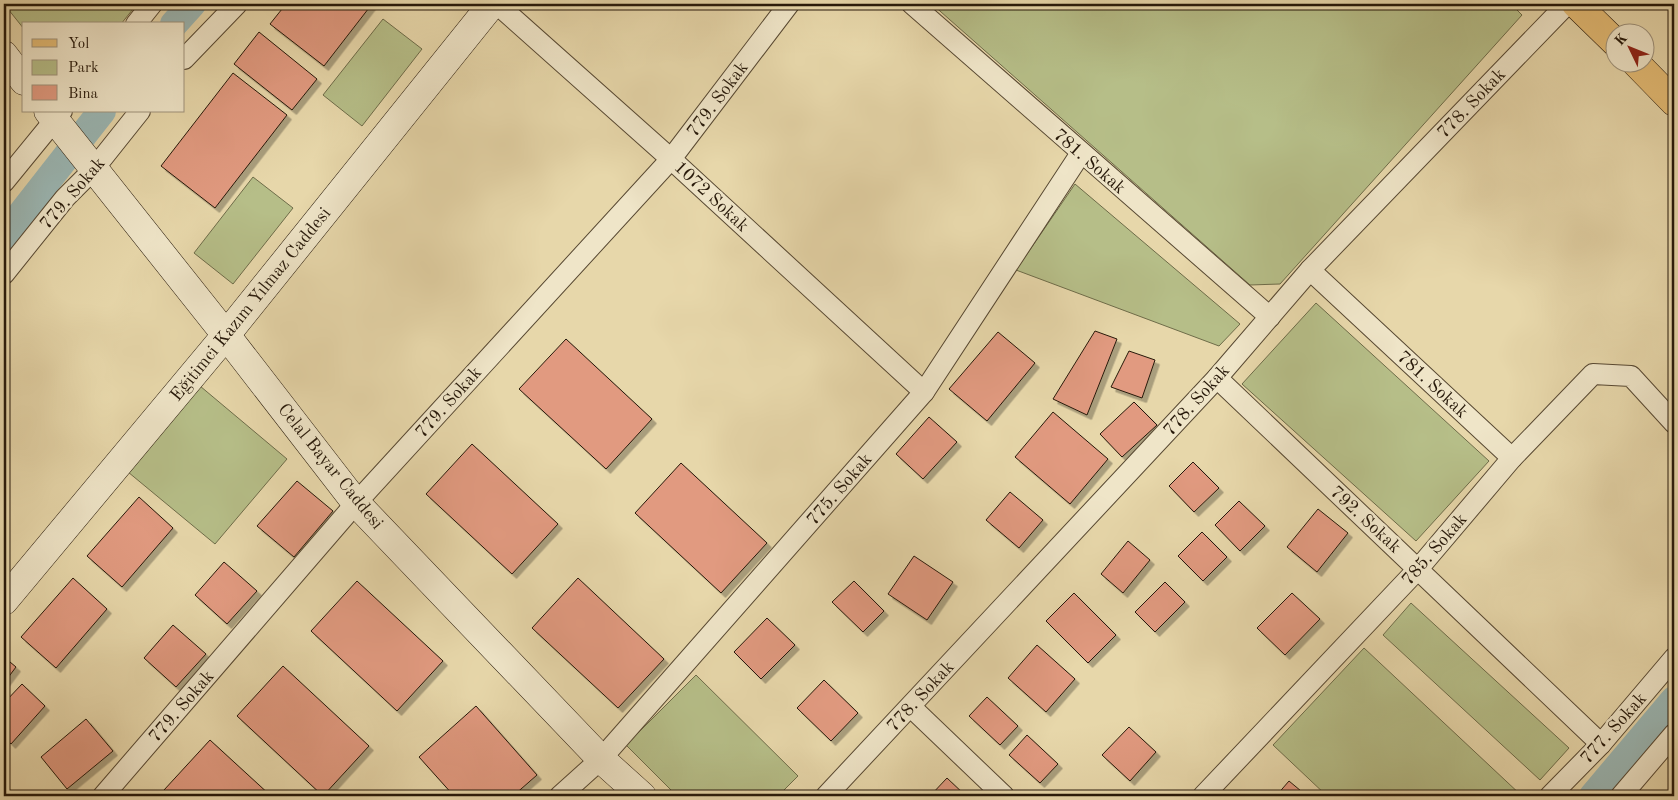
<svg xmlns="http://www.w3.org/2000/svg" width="1678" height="800" font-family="'Old Standard TT',serif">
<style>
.green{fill:#b6be88;stroke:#6e6c49}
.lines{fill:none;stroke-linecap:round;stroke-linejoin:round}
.canal{stroke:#9bb7b4;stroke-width:28}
.building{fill:#e19a80;stroke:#27190a;filter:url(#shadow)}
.street-casing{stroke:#574832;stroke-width:22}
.secondary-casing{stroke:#27190a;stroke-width:29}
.primary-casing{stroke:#27190a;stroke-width:29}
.street{stroke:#efe5c8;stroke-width:20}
.secondary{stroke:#efe5c8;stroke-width:28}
.primary{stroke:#e4bc75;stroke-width:28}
.labels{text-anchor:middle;stroke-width:5;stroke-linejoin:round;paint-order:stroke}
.street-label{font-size:18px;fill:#27190a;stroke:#efe5c8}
</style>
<defs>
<filter id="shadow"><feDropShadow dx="4.5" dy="4.5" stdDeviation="0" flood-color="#0004"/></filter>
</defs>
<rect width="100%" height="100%" fill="#e7d7aa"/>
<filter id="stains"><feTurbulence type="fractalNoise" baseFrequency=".004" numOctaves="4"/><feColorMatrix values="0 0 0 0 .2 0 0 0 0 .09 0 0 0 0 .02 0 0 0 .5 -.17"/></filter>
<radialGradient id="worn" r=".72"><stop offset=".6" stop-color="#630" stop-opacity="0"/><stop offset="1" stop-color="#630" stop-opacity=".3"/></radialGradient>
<g class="green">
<path d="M4,4H137L121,24H24V29Z"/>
<path d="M932,4H1511L1522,15L1280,284L1250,285Z"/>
<path d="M383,19L422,49L362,126L323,95Z"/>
<path d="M253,177L293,208L233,284L194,253Z"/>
<path d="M1075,184L1240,324L1219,346L1016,270Z"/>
<path d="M1316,303L1489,461L1416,541L1242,384Z"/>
<path d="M200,386L287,459L215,544L128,472Z"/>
<path d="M1411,603L1569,748L1540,780L1383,635Z"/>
<path d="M1364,648L1522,796H1327L1273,745Z"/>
<path d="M696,675L798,776L778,796H677L626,745Z"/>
</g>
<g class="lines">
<g class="canal">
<path d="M174,24L192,4"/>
<path d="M4,236L102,111"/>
<path d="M1593,796L1674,700"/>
</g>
</g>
<g class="building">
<path d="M286,4H372L324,66L270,24Z"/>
<path d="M259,32L317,79L292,110L234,64Z"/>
<path d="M233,73L287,115L215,208L161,166Z"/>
<path d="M1095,331L1117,339L1087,415L1053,399Z"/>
<path d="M998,332L1035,363L987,421L949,389Z"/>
<path d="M566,339L652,419L606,469L519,389Z"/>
<path d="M1129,351L1155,360L1142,398L1111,387Z"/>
<path d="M1134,402L1157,425L1122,457L1100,434Z"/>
<path d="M1053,412L1108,459L1070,504L1015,457Z"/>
<path d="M929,417L957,442L923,479L896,454Z"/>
<path d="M472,444L558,524L512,574L426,494Z"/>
<path d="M1193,462L1219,488L1194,512L1169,486Z"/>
<path d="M681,463L767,543L721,593L635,513Z"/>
<path d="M297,481L333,511L294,557L257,526Z"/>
<path d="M1010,492L1043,520L1019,548L986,520Z"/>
<path d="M139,497L173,528L122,587L87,556Z"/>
<path d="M1239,501L1265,526L1240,551L1215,525Z"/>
<path d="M1318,509L1348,533L1317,572L1287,547Z"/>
<path d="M1202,532L1227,557L1203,581L1178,556Z"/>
<path d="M1128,541L1150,560L1123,593L1101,574Z"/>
<path d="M914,556L953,582L927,620L888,594Z"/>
<path d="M224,562L257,591L227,624L195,595Z"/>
<path d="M73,578L107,609L56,668L21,637Z"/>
<path d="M578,578L664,659L618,708L532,628Z"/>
<path d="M357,581L443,661L397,711L311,631Z"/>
<path d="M854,581L884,611L863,632L832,602Z"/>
<path d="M1165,582L1185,602L1155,632L1135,612Z"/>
<path d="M1074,593L1116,635L1088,663L1046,621Z"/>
<path d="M1292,593L1320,619L1285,655L1257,628Z"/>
<path d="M767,618L795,645L761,679L734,652Z"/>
<path d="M173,625L206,654L176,687L144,658Z"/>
<path d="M1037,645L1075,679L1046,712L1008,678Z"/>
<path d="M4,657L16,667L4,683Z"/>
<path d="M283,666L369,746L323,796L237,716Z"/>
<path d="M824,680L858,713L831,741L797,708Z"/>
<path d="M22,684L45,706L11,744L4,737V703Z"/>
<path d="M987,697L1018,726L1000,745L969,716Z"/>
<path d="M476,706L537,775L513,796H454L419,757Z"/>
<path d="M86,719L113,751L67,789L41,757Z"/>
<path d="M1129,727L1156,752L1130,781L1102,755Z"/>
<path d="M1027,735L1058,764L1040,783L1009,755Z"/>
<path d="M210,740L271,796H170L164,790Z"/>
<path d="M947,778L966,796H930Z"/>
<path d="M1289,781L1307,796H1276Z"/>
</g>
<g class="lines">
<g class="street-casing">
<g id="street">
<path d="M497,4L671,159L924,392"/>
<path d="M912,4L1270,317"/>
<path d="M136,24L152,4"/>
<path d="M184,59L237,4"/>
<path d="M4,182L62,111"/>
<path d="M1310,270L1512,458"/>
<path d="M4,274L65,198L93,170L140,111"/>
<path d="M1217,378L1601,744"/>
<path d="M911,707L1004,796"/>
<path d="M103,796L356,503L671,159L789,4"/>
<path d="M560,796L601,759L924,392L1081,153"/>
<path d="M826,796L1217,378L1310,270L1567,4"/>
<path d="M1203,796L1418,569L1512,458L1593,374L1631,376L1674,423"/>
<path d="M1550,796L1601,744L1674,658"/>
<path d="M1621,796L1674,734"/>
</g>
</g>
<g class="secondary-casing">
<g id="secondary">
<path d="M4,55L24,81"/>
<path d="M48,111L226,335L356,503L601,759L642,796"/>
<path d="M4,601L226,335L492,4"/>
</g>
</g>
<g class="primary-casing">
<g id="primary">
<path d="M1576,4L1616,43"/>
<path d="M1635,62L1674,102"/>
</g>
</g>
<use href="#street" class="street"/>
<use href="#secondary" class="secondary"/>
<use href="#primary" class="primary"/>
</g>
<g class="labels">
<g class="street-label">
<text transform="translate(717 99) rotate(-53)" y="6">779. Sokak</text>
<text transform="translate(1471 103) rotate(-46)" y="6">778. Sokak</text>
<text transform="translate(1090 161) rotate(41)" y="6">781. Sokak</text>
<text transform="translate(72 193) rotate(-49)" y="6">779. Sokak</text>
<text transform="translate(712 196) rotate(43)" y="6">1072 Sokak</text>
<text transform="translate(250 304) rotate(-51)" y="6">Eğitimci Kazım Yılmaz Caddesi</text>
<text transform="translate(1433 384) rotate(43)" y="6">781. Sokak</text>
<text transform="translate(1196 400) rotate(-48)" y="6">778. Sokak</text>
<text transform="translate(448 402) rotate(-48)" y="6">779. Sokak</text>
<text transform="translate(331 466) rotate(51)" y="6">Celal Bayar Caddesi</text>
<text transform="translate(839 489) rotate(-49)" y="6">775. Sokak</text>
<text transform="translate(1366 519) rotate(43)" y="6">792. Sokak</text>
<text transform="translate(1434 549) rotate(-49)" y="6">785. Sokak</text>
<text transform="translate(920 696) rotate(-47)" y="6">778. Sokak</text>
<text transform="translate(181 706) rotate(-49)" y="6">779. Sokak</text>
<text transform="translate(1613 728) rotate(-48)" y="6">777. Sokak</text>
</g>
</g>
<rect width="1678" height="800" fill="none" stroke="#e7d7aa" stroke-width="20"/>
<rect x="5" y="5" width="1668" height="790" fill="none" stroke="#27190a" stroke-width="2.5"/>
<rect x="10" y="10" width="1658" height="780" fill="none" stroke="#27190a"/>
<rect x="22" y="22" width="162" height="90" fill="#efe5c8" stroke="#9f937c"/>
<rect x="32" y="39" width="25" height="8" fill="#e4bc75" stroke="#9f937c"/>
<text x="68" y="48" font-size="15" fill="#27190a">Yol</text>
<rect x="32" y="60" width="25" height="15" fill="#b6be88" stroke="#9f937c"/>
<text x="68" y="72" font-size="15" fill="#27190a">Park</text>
<rect x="32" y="85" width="25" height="15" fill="#e19a80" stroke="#9f937c"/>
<text x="68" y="98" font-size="15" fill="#27190a">Bina</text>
<g transform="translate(1630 48) rotate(313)"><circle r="24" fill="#efe5c8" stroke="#9f937c"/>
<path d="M0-4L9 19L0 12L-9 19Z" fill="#8f2418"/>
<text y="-8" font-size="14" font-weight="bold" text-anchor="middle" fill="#27190a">K</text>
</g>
<rect width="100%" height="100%" filter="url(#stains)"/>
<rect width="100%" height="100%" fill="url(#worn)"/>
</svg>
